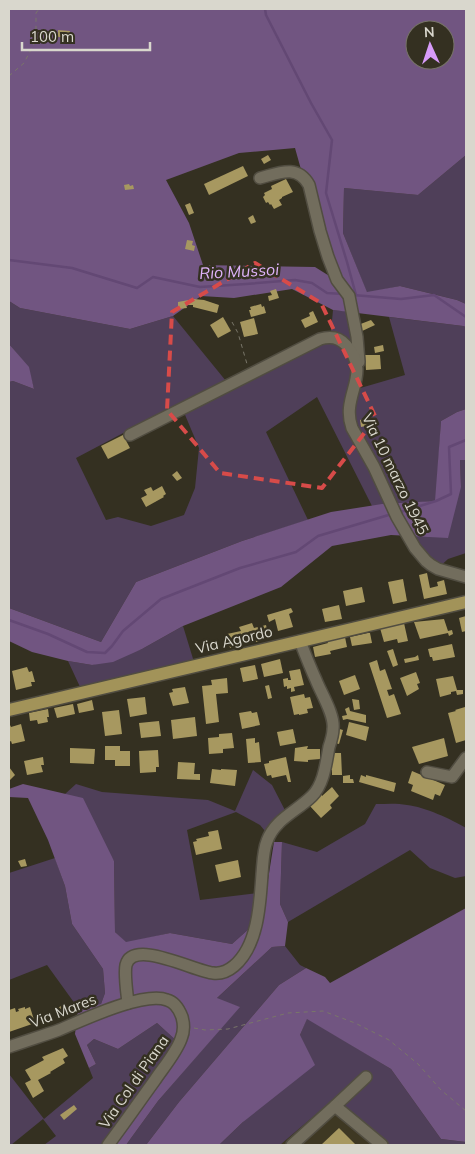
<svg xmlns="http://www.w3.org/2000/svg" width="475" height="1154" font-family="Mulish,sans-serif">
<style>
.built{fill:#3e3823}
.green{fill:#4f3f59;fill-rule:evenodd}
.forest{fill:#715581;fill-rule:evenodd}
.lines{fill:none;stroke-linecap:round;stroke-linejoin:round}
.stream{stroke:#634874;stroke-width:2.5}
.building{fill:#a79860}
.minor-casing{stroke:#514d41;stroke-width:14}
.major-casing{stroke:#514d41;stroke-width:15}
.path{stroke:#797669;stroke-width:1;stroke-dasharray:4 4;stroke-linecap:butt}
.minor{stroke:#726d5d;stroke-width:11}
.major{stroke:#a29359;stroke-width:12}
.marked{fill:none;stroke:#d74b49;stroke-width:4;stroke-dasharray:10 6;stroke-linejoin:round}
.labels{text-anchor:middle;stroke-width:5;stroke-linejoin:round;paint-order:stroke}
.street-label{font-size:15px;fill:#d9d7cd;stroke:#343021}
.water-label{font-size:16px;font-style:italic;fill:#dfb3fa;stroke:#343021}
</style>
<rect width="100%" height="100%" fill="#343021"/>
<path class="built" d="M328,1104L376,1145H280Z"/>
<g class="green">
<path d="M466,155V304L457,300L400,286L367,293L343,233L344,188L418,195Z"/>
<path d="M9,301L20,308L130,329L173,316L226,381L307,340L331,331L333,310L354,312L357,389L405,375L389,317L463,326L466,327V409L457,412L441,421L436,501L372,506L317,397L266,432L308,520L242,541L136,582L101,642L9,608V382L13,381L34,389L28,367L9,344ZM180,403L199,448L195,488L184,515L151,526L118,517L106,520L76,458Z"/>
<path d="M460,460H466V553L448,559L436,570L402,536L461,487Z"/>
<path d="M183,626L194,662L81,689L68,661L92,665L142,649Z"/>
<path d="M253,770L272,785L289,818L277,831L274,842L260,825L236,812L187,830L200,900L266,892L262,917L232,944L170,933L126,943L115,932L114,861L65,794L76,784L102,792L208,800L235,811Z"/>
<path d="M376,804C386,804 397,803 407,805C425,807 451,819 466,828V876L455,878L430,868L410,850L288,922L280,904L282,842L317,852L365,824Z"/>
<path d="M55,858L65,886L72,924L103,969L105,993L101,1004L78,1008L47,965L9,980V873Z"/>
<path d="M285,946L300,965L306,968L279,985L179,1102L146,1145H126L158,1101L239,1007L216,999L272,947Z"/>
<path d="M307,1018L391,1069L441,1139L466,1142V1145H376L328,1104L280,1145H219L243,1122L300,1035Z"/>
<path d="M157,1023L180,1044L103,1145H44L56,1136L43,1119L11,1145H9V1074L44,1119L93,1078L89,1068L96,1064L87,1045L94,1039L118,1049Z"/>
</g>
<g class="forest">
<path d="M9,9H466V155L418,195L344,188L343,233L367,292L400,286L457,300L466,304V327L463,326L333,310L292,289L234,298L201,296L173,316L130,329L20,308L9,301ZM415,30H445V60H415ZM295,148L331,277L315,267L203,265L189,223L166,180L239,153Z"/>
<path d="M9,344L29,367L34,389L13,381L9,382Z"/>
<path d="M466,409V460H460L461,487L448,538L391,535L332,546L281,587L183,626L142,649L113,662L92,665L68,661L32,652L9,641V608L101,642L136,582L242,541L331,512L382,504L435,501L441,421L457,412Z"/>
<path d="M23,784L83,798L114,861L115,932L126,942L170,933L232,944L262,917L274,842H282L280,904L288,922L285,946L272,947L217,998L240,1007L158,1101L126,1145H103L180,1044L157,1023L118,1049L94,1039L87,1045L96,1064L89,1068L75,1034L78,1008L101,1004L105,993L103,969L72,924L65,886L48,840L28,798L9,797V789Z"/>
<path d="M466,908V1142L441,1139L391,1069L307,1019L300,1035L315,1065L243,1122L219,1145H146L179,1102L279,985L306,968L325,977L330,983Z"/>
</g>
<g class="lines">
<g class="stream">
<path d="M265,9L266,15L311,103L332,140L326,193L347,262L356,295"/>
<path d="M9,260L72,268L137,288L153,277L200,287L246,284L295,280L312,283L327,293L343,294"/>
<path d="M353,295L401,299L434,295L466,317"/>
<path d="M397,513L436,501L451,494L449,447L466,440"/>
<path d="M9,620L48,634L87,652L105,653L112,646L123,631L161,599L240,568L296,552L318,536L392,514"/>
</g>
</g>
<g class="building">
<path d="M58,30L70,31L69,38L58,37Z"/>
<path d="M268,155L271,160L264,164L261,159Z"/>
<path d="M243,166L248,176L209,195L204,184Z"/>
<path d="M286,179L293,192L282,197V198L279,200L282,205L274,209L271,204L270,205L268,202L266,203L263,197L265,195L264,193L272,189L271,186Z"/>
<path d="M129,184L130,186L133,185L134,189L125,190L124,185Z"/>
<path d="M190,203L194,213L189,215L185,205Z"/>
<path d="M253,215L256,222L251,224L248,218Z"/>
<path d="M187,240L193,241L192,245L195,246L194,251L185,249Z"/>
<path d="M276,289L279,298L269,301L268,296L272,295L270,291Z"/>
<path d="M194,299L204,300L219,305L217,313L193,307V305H186L187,308L178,309V302Z"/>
<path d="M261,304L262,307L264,306L266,313L251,317L249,310H251L250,307Z"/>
<path d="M313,311L318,322L305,328L301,320L310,316L309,313Z"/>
<path d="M223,317L231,331L218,338L210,325Z"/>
<path d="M254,318L258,334L244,337L240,322Z"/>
<path d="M371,320L375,325L360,332L358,325Z"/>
<path d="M383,345L384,351L375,353L374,347Z"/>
<path d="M365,355H380L381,369L366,370Z"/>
<path d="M368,418L370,425L361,427L360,420Z"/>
<path d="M123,435L130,448L108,459L101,446Z"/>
<path d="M177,471L182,478L177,481L172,475Z"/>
<path d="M162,486L166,494L163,496L164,497L146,507L141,498L147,495L144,490L151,487L153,491Z"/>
<path d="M427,573L430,588L438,586L437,582L444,580L447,594L424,599L419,575Z"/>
<path d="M403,579L407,601L393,604L388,582Z"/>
<path d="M362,587L365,602L346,606L343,591Z"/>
<path d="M339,605L342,619L325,622L322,609Z"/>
<path d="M291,608L293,612L289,614L293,627L278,631L275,619L269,622L267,615Z"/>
<path d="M466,616V631L462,632L459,618Z"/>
<path d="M444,619L448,631L452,630L453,634L449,636L448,633L420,639L414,622Z"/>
<path d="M252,623L254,628L266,625L269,638L256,642L253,631L242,634L244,644L230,648L227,634L241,631L239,627Z"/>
<path d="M404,623L408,641L398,643L397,639L384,642L380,628Z"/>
<path d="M368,633H370L372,643L352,646L350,637Z"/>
<path d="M345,637L347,647L330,651L331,654L315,657L313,647L328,643L327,641Z"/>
<path d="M452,644L455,657L433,661L432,657H430L428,649Z"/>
<path d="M393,649L398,665L393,667L387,651Z"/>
<path d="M418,655L419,660L405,663L404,659L415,657Z"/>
<path d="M280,659L283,673L264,677L261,664Z"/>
<path d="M377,660L380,671L385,669L392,689L387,690L389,696L394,694L401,714L387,718L369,663Z"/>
<path d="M255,665L258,679L243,682L240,668Z"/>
<path d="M27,667L29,672L32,671L35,682H31L32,686L16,690L12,671Z"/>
<path d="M300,669L304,685L294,687L295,691L291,692V688L287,689V686L284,687L283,679L288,678V680H291L289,671Z"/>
<path d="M416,672L420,683L417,684L419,689L407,696L400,678Z"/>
<path d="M355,675L360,689L344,695L339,681Z"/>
<path d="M453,676L457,690H463V694L457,695L456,691L451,692V694L440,697L436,679Z"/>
<path d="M227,678L228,693L216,694L219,722L206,724L202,686L212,685L211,680Z"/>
<path d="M269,685L272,698L268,699L265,686Z"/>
<path d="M185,687L189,703L173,706L169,693L173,692L172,689Z"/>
<path d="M304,694L305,698L310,697L313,708L307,709L308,713L299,715V714L294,715L290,697Z"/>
<path d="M145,697L147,714L130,717L127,699Z"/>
<path d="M352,699L359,700L360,709L354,710Z"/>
<path d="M92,700L94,710L79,713L77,704Z"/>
<path d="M73,704L75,714L57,718L54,708Z"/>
<path d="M349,707L350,711L366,715V723L347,719L343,720L342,716L347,715L345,709Z"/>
<path d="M465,707L466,713V740L456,743L448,713L456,711L455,710Z"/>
<path d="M48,709L49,717H47L48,722L38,724L37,720L30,721L29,713Z"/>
<path d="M119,710L122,734L105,736L102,712Z"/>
<path d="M251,711L252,713L257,712L260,725L242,729L239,713Z"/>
<path d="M195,717L197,736L173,739L171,720Z"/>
<path d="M159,721L161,736L141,738L139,723Z"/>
<path d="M349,722L369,727L366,741L346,735Z"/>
<path d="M21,724L25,741L12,744L11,741L9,742V726L10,725L11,727Z"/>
<path d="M336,728L343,730L339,744L332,742Z"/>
<path d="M293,729L296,743L280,746L277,732Z"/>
<path d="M232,733L234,748L223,749V753L209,754L208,738L219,737V734Z"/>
<path d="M255,738V743L259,742L261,762L248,763L246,739Z"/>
<path d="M444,738L448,756L419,764L412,747Z"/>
<path d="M105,746H120V751H130V766H115V760H105Z"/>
<path d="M308,746L307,749H320V759L308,760V762L294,761L295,748Z"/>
<path d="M70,748L95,749L94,764L70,763Z"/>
<path d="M158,750L159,767H156V772L140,773L139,751Z"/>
<path d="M330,753H341L342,775H332V770H328Z"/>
<path d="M43,757L44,765H41L43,772L27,775L24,761Z"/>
<path d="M286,757L291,782H288L286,775L272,778L271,775L267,776L264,764L269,763V761Z"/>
<path d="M178,762L195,763L194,774H200V780L177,779Z"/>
<path d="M9,767L15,775L9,781Z"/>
<path d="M212,769L221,770V769L237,770L235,786L210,783Z"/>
<path d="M412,771L445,785L440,796L435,794L433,800L411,791L413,785L408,783Z"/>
<path d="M350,775V779H353L354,783H343V776Z"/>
<path d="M361,775L366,777V775L396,783L394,792L359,782Z"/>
<path d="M332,787L339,796L330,805L332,808L321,818L309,805L321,794L322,796Z"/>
<path d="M218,830L222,849L196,855L193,842L197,841L196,839L209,836L208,832Z"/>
<path d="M25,859L27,866L21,867L18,861Z"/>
<path d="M238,860L241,877L219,882L215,865Z"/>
<path d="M63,1005L68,1013L58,1018L54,1010Z"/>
<path d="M25,1007V1009L30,1007L35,1023L9,1032V1010L15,1008L16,1012L19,1011L18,1009Z"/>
<path d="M63,1048L68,1056L63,1059L65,1063L50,1072L51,1073L38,1080L44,1091L33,1098L25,1083L31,1080L25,1070L44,1060L42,1057Z"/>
<path d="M74,1105L77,1109L64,1120L60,1115Z"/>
<path d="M339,1128L356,1145H321Z"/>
</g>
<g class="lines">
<g class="minor-casing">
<g id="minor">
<path d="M260,178C279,173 297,164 309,185L320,231L328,257L337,280L349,296L357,337L359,362"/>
<path d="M130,435L320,339C330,336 339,337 346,345C373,375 340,395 352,428L374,467L397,517L415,548L426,561L431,565L438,569L466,577"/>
<path d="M427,772L452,777L466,758"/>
<path d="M128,1003C127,993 124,974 126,965C133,938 196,972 213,973C220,974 228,971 234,966C258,946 260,904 262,874C263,863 263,851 267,841C275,819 296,812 312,796C324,784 326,763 329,747C331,741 333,735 333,729C335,715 321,693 316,680C310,667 305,654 300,641"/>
<path d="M9,1047C26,1041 42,1036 59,1030C83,1020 144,991 167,1000C175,1002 179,1009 182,1017C184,1024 184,1032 181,1039C176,1053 163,1068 155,1080C139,1102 124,1124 108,1145"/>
<path d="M335,1106L366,1077"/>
<path d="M292,1145L335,1106L382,1145"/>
</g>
</g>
<g class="major-casing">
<path id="major" d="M9,710L466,602"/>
</g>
<g class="path">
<path d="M9,76L24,63L36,40V13L39,9"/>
<path d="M232,322L238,333L247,364"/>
<path d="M194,1028L205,1030L228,1029L288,1013L323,1011L355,1023L389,1040L418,1064L441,1090L466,1111"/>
</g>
<use href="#minor" class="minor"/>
<use href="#major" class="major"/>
</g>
<path class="marked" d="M255,263L321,303L376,418L322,488L220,473L167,410L172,312Z"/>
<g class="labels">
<g class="street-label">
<text transform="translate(395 474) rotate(64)" y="5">Via 10 marzo 1945</text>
<text transform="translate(234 640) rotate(-13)" y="5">Via Agordo</text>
<text transform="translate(63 1011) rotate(-21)" y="5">Via Mares</text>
<text transform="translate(134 1082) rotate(-55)" y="5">Via Col di Piana</text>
</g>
<g class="water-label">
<text transform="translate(239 271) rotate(-3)" y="6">Rio Mussoi</text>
</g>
</g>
<rect width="475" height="1154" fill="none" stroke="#d9d7cd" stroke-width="20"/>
<g transform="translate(430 45) rotate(357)"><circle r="24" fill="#343021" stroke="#767366"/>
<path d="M0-4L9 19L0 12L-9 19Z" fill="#d79bf9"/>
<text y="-8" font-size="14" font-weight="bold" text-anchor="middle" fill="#d9d7cd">N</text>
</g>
<path d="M22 42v8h128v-8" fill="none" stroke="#d9d7cd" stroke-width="2.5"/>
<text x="30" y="42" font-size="15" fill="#d9d7cd" stroke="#343021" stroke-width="4" paint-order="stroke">100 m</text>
</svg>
